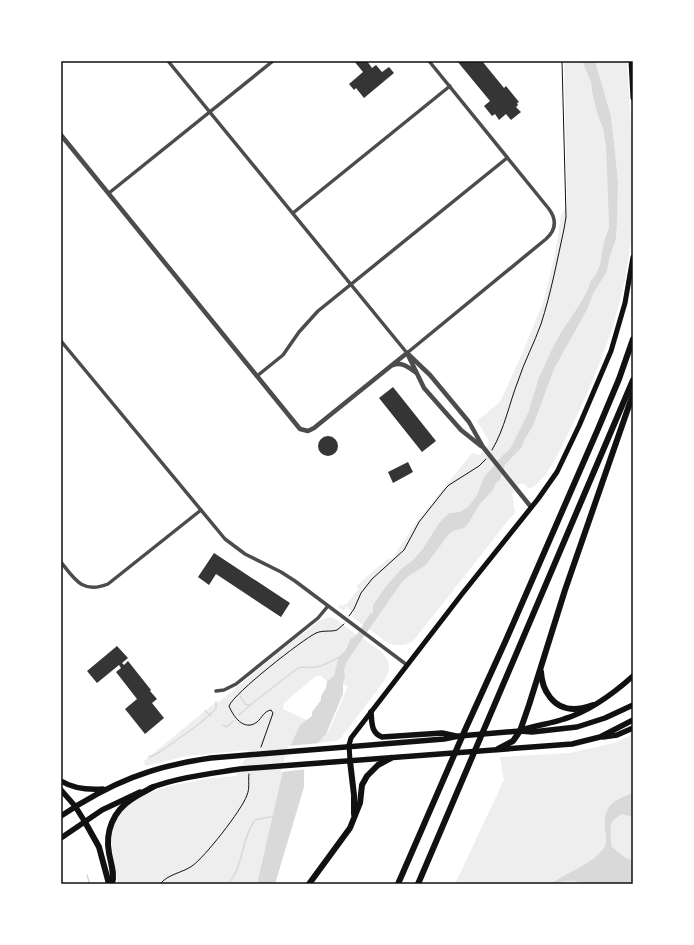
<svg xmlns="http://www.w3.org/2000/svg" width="694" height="945" font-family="'Public Sans',sans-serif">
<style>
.green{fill:#eee}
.water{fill:#d9d9d9}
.pier{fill:#fff}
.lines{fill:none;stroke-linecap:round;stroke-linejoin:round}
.stream{stroke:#d9d9d9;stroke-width:1.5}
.building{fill:#353535}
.path{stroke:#111;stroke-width:1}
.minor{stroke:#4c4c4c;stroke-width:3.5}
.tertiary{stroke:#4c4c4c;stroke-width:4.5}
.secondary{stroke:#111;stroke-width:5}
.primary{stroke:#111;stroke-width:5.5}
.motorway{stroke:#111;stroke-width:6}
.neatline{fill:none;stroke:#111;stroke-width:1.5}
</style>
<rect width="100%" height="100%" fill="#fff"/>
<g class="green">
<path d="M564,61H582L591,82L592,92L598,116L603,128L606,147L609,228L604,241L600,265L595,276L591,280L587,291L580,304L560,334L552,349L539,377L528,413L510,449L503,455L484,477L477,495L468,507L460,512L449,513L447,515L422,550L413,560L401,569L373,605V612L367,617L363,625L352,617L354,613L346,606L344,611L339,607V605L343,606C350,603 353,594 359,589L356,586L389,558L392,559L417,521L472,453L480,455L489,445L488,439L477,421L500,402L522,354L544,300L555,255L561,215L567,206Z"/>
<path d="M595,61H627C630,115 636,170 632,224C628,303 598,373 564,442C558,454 541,489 528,488L526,485L520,483L512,494L515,512L413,641C394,652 384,640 369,629L402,582L410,575L432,557L442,542L448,535L453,531L468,524L480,504L493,490L496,483L500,480L505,465L522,447L525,439L533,426L554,369L588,308L593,294L607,271L610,256L616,239L617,223L618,182L614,142L611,116Z"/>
<path d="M330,617L334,618L357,635L347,645L345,651L339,656L334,675L327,682L321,676H316L284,703L283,709L307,720L300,725L296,733L292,742L282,775L257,884H118C116,867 110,849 112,832C118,787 201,779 236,776L249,750L187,756L145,766L144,761L212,705L220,701L298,637L321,620Z"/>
<path d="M362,638C372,645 391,655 389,669C388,673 386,677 384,681L340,739L336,741L318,743L328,731H329L348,686L343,684C343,679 343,673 344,669C346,658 356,647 362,638Z"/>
<path d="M633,734V884H455L504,780L500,757L570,753L614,743Z"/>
</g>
<g class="water">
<path d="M582,61H595L611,116L614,142L618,182L617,223L616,239L610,256L607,271L593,294L588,308L554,369L533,426L525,439L522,447L505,465L500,480L496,483L493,490L480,504L468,524L464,528L453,531L448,535L426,565L410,575L402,582L347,661L344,670L345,677L343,683V694L326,734L316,745L311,754L304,771V787L275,884H257L282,775L292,742L300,725L312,716V712L321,700V696L326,688L327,682L334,675L339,656L345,651L351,638C361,636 363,618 373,612V605L387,585L401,569L413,560L422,550L440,522L449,513L460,512L468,507L477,495L484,477L503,455L510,449L528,413L539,377L552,349L560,334L580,304L587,291L591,280L595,276L600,265L604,241L609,228L606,147L603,128L598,116L592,92L591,82Z"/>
<path d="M633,793V817L622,814C610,821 610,824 611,837C611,841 611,844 612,847L624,857L633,861V884H582C574,878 560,882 551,884C568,871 592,865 604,848C607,844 606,840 606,836C602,809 608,802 633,793Z"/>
</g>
<path class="pier" d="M321,743L312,755L307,769L281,772L288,746Z"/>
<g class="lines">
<g class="stream">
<path d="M240,696L245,704L249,705"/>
<path d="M205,711L211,716"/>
<path d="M239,715L254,702L298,668C307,665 309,669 316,667C324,666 332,660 340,657"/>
<path d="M223,725L227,727L233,721"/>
<path d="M149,756L150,757L160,752L199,724L216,709V702"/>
<path d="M87,875L90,884"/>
<path d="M228,884C244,866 241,839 255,820L274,816"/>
</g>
</g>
<g class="building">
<path d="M354,61H367L372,68L376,65L382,72L389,67L394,73L364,98L356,88L354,90L349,84L363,72Z"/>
<path d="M457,61H482L504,88L506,86L519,102L517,103L518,105L516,107L521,112L511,120L506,114L499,120L495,114L492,116L484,106L490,101Z"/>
<path d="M393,387L436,441L422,452L379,398Z"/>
<circle cx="328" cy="446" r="10"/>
<path d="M408,462L413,472L393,483L388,472Z"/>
<path d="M214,553L290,603L281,617L216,574L209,585L198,577Z"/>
<path d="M117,646L128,658L122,663L124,665L128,661L151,690L150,691L157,699L152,703L164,718L145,734L125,709L137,699L116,672L121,668L119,665L97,683L87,671Z"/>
</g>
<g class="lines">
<g class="path">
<path d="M492,450C505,428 509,404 518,381C524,362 534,344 541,324C551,293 557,261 564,229L566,217L562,61"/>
<path d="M349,616L354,609L361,593L372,579L404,550L419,522L446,488L449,485L479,466L486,459"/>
<path d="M261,747L273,713L271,710C264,711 262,718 257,722C244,732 233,716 229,706C234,693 302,640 316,633C323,630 331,632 337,630L344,624"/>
<path d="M160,884C168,874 182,873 192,866C204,858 242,810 247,795C250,788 248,781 249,774"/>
</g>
<g class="minor">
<path d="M168,61L407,353L546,239C556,230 557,220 549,209L429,61"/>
<path d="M109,193L273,61"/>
<path d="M293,213L450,86"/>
<path d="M61,341L225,539L245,554L281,572L295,581L407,665"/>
<path d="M257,376L283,355L299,332L318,311L507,158"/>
<path d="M61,562C75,580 83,594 108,584L201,510"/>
<path d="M216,691L224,690L236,684L318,618L328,606"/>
</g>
<g class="tertiary">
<path d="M61,135L300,429L308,431L314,428L407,353"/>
<path d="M407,353L430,375L469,422L483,447L531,507"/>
<path d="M408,355L424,388L461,430L481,446"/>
<path d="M393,365C402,362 408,367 415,372"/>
</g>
<g class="secondary">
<path d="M631,61L633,98"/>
<path d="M350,761L349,745L351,738L462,594L538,499L557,472L579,426L611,351L625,303L633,257"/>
</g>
<g class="primary">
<path d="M371,712C372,723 371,733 382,737L442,733L456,736"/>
<path d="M522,730C536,725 550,724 564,719C590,711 613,694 633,676"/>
<path d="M603,737L617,735L633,728"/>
<path d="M61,781C74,789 88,790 103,789"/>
<path d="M150,788C179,777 209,774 240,769L572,744L600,737L633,720"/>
<path d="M61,790L75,806L85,822"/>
<path d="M61,816C110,783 152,766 211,758L444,739L459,736L520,731L532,732L577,727L605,718L633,705"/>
<path d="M61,838L102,810L140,792"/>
</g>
<g class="motorway">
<path d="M541,672C542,690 553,709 574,709C580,709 587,707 593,705"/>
<path d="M498,749L513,741L520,731L529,705L565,590L633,394"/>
<path d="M350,761L354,795V814"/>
<path d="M85,822L99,847L109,884"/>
<path d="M112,884C115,874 111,864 109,853C105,832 113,811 132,799C139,794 146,791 153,787"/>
<path d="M309,884L350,828L360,803L362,785L367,776L378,765L391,758"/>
<path d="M398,884L465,730L506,640L598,429L619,379L633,339"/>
<path d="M418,884L633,380"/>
</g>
</g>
<rect width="694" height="945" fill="none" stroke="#ffffff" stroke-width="124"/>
<rect x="62" y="62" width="570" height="821" class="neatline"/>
</svg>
